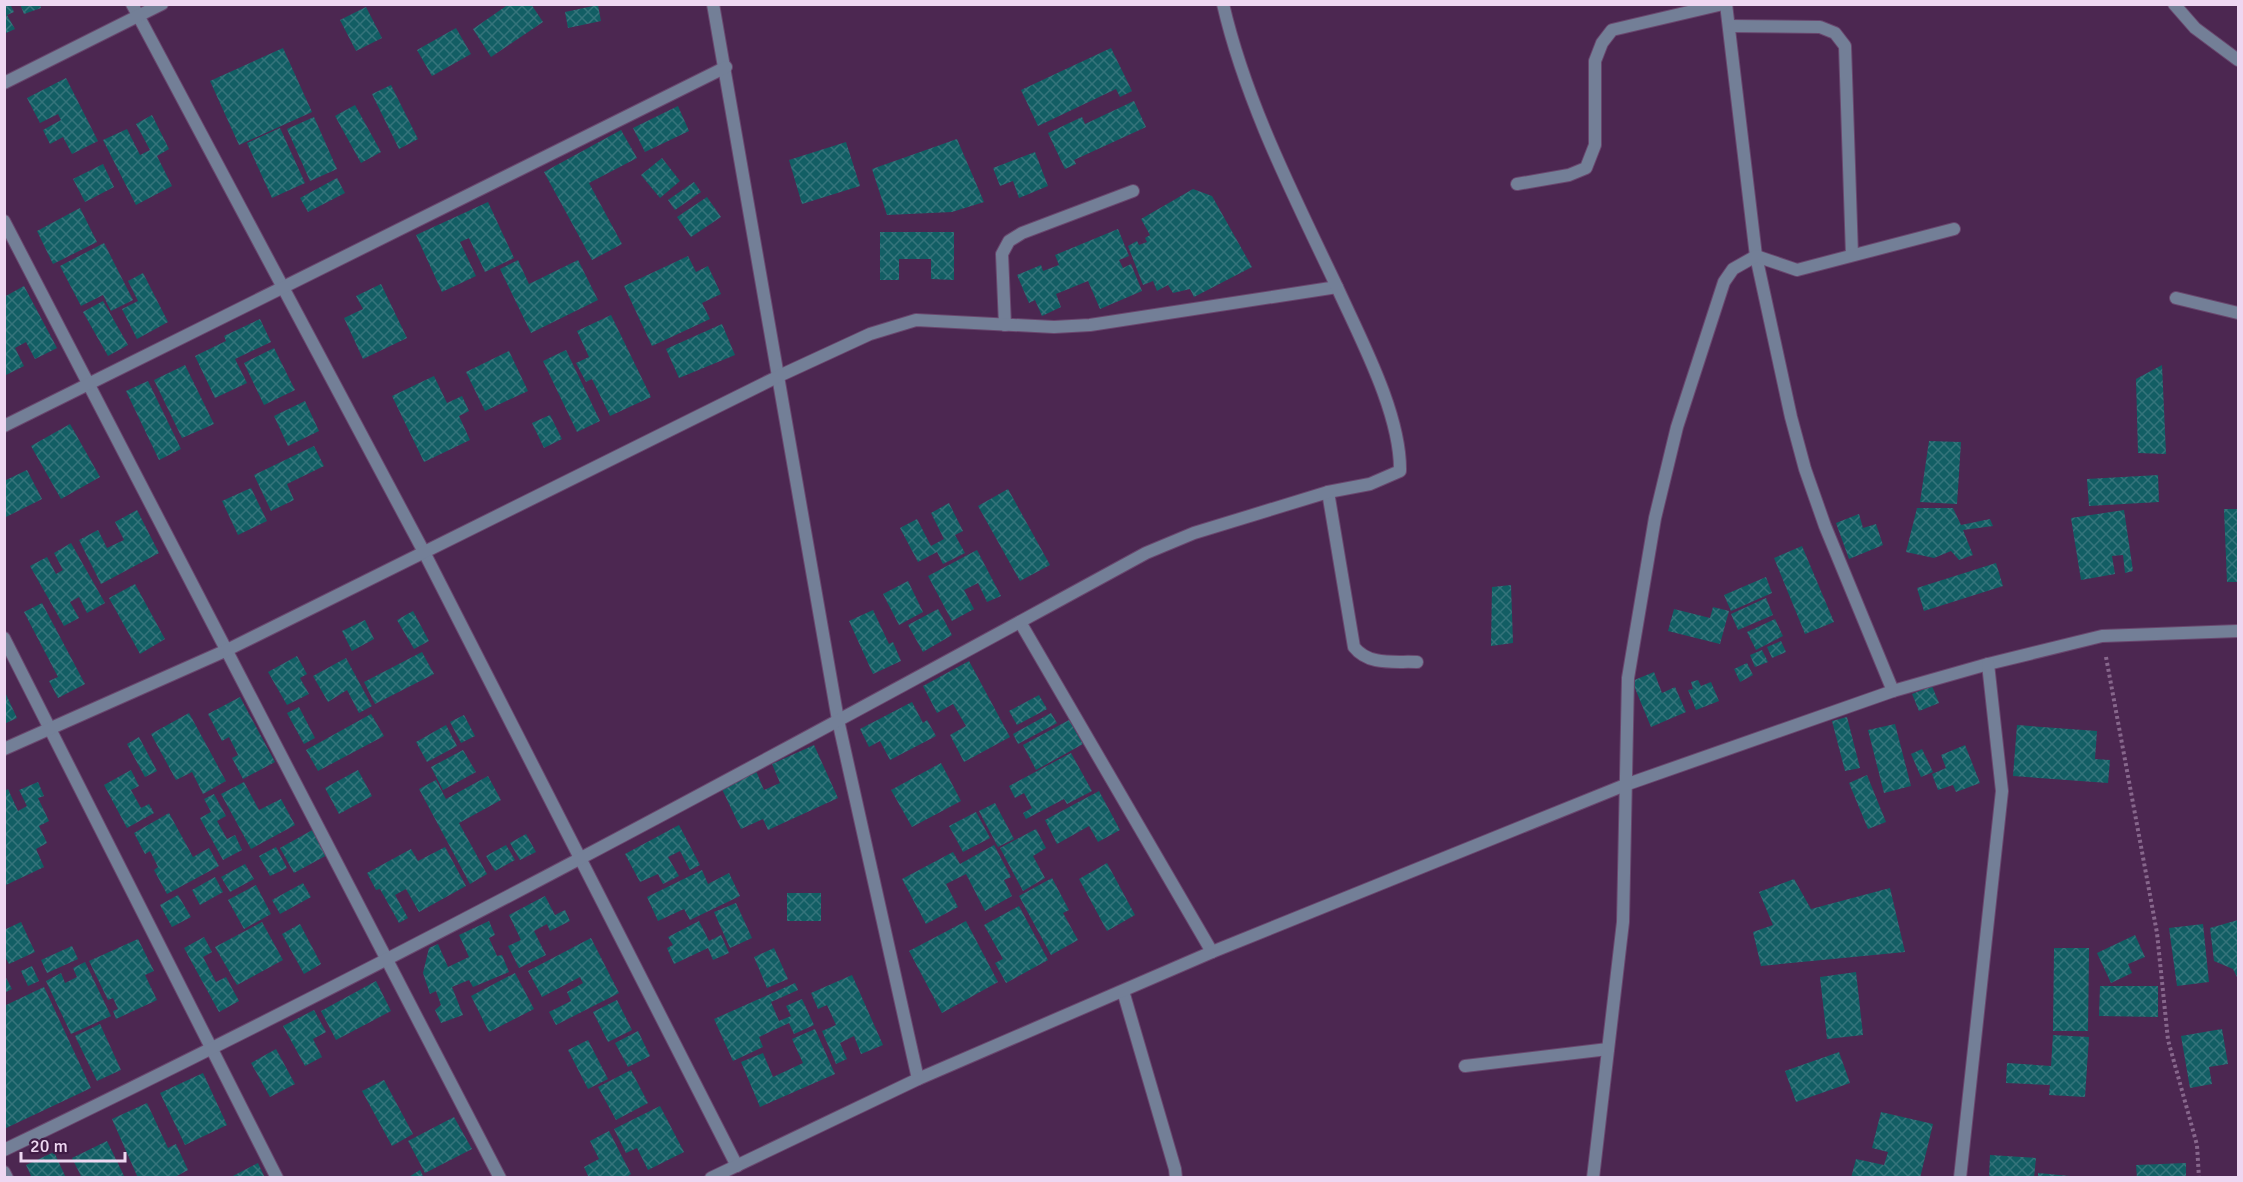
<svg xmlns="http://www.w3.org/2000/svg" width="2243" height="1182" font-family="Signika,sans-serif">
<style>
.building{fill:url(#building-cross-hatch)}
.lines{fill:none;stroke-linecap:round;stroke-linejoin:round}
.minor-casing{stroke:#69476e;stroke-width:14}
.path{stroke:#87678c;stroke-width:4;stroke-dasharray:3 3;stroke-linecap:butt}
.minor{stroke:#737f97;stroke-width:12}
</style>
<defs>
<pattern id="building-cross-hatch" width="8" height="8" patternUnits="userSpaceOnUse" patternTransform="scale(1.5)"><rect width="8" height="8" fill="#125e64"/><path d="M0 0l8 8M0 8l8-8" fill="none" stroke="#35747b"/></pattern>
</defs>
<rect width="100%" height="100%" fill="#4c2751"/>
<g class="building">
<path d="M4,4H10L14,12L7,15L15,29L4,34Z"/>
<path d="M20,4H40L41,8L24,14Z"/>
<path d="M509,4H531L543,22L491,57L473,29Z"/>
<path d="M598,5L601,21L568,28L565,12Z"/>
<path d="M366,7L382,38L356,51L340,20Z"/>
<path d="M456,28L471,54L432,76L417,50Z"/>
<path d="M283,48L312,112L239,145L210,81Z"/>
<path d="M1111,48L1132,91L1120,97L1116,89L1038,126L1021,90Z"/>
<path d="M66,78L98,141L72,154L63,137L50,144L43,130L61,120L58,114L40,123L27,98Z"/>
<path d="M391,85L418,139L399,149L372,94Z"/>
<path d="M1134,101L1146,127L1074,160L1076,164L1065,169L1048,133L1082,117L1085,124Z"/>
<path d="M355,105L381,152L361,163L335,116Z"/>
<path d="M678,106L689,131L645,152L633,128Z"/>
<path d="M152,115L169,149L157,156L172,186L136,205L103,140L127,129L140,155L150,150L136,124Z"/>
<path d="M314,117L337,169L310,181L287,129Z"/>
<path d="M280,128L305,183L272,198L247,143Z"/>
<path d="M621,130L637,158L589,183L622,244L592,260L544,172Z"/>
<path d="M957,139L984,202L952,212L887,215L872,169Z"/>
<path d="M846,142L860,186L802,204L789,160Z"/>
<path d="M1035,152L1048,186L1019,198L1013,181L1000,186L993,168Z"/>
<path d="M662,158L680,181L660,198L641,175Z"/>
<path d="M103,164L114,187L85,202L73,179Z"/>
<path d="M337,178L345,193L308,212L300,198Z"/>
<path d="M694,182L701,192L675,210L668,200Z"/>
<path d="M1193,189L1212,196L1252,267L1194,297L1190,289L1173,293L1168,285L1157,291L1153,281L1143,285L1128,246L1137,241L1139,245L1147,242L1145,238L1150,235L1141,219Z"/>
<path d="M707,197L721,217L691,237L677,217Z"/>
<path d="M488,202L514,258L485,272L469,238L460,242L476,276L442,292L416,235Z"/>
<path d="M80,208L97,242L53,264L37,231Z"/>
<path d="M1118,229L1129,256L1119,260L1123,268L1131,264L1142,291L1100,309L1088,281L1056,294L1061,307L1042,316L1035,300L1029,303L1017,275L1041,265L1043,271L1059,265L1055,255Z"/>
<path d="M880,232H954V280L931,279V259H899V280H880Z"/>
<path d="M104,243L133,300L111,311L103,295L81,306L60,266Z"/>
<path d="M688,256L696,272L708,266L721,294L702,303L710,319L652,346L624,286Z"/>
<path d="M518,260L529,284L578,260L598,300L531,333L500,269Z"/>
<path d="M143,273L168,322L137,339L122,309L138,301L128,281Z"/>
<path d="M381,284L407,338L363,359L344,318L363,309L356,296Z"/>
<path d="M24,286L57,348L35,359L26,342L15,348L24,366L4,376V297Z"/>
<path d="M103,301L128,345L108,356L83,312Z"/>
<path d="M611,315L651,397L610,416L592,379L586,382L576,363L589,357L577,331Z"/>
<path d="M260,319L271,342L235,359L247,383L215,398L195,356L226,341L224,336Z"/>
<path d="M722,324L735,355L679,378L666,349Z"/>
<path d="M274,348L295,390L264,405L244,363Z"/>
<path d="M566,350L600,421L577,432L543,361Z"/>
<path d="M509,351L528,391L485,411L466,372Z"/>
<path d="M185,365L214,424L182,438L154,380Z"/>
<path d="M2162,365L2166,454L2138,453L2136,379Z"/>
<path d="M434,376L447,403L462,396L469,411L459,416L470,440L424,462L392,396Z"/>
<path d="M148,381L181,449L159,460L126,391Z"/>
<path d="M305,401L319,431L288,446L274,416Z"/>
<path d="M550,415L562,439L544,448L532,423Z"/>
<path d="M70,424L100,477L61,499L31,446Z"/>
<path d="M1929,441L1961,442L1957,504L1920,502Z"/>
<path d="M314,446L324,466L287,484L294,500L271,511L254,475Z"/>
<path d="M27,470L42,499L4,518V481Z"/>
<path d="M2158,475L2159,502L2089,506L2087,479Z"/>
<path d="M251,488L267,521L238,535L222,501Z"/>
<path d="M1008,489L1050,565L1020,581L978,506Z"/>
<path d="M949,503L963,531L955,535L965,553L943,564L937,552L918,562L900,528L917,519L931,546L944,539L931,513Z"/>
<path d="M1917,508H1953L1961,525L1990,519L1993,526L1963,530L1973,555L1959,560L1951,551L1934,558L1906,552Z"/>
<path d="M2224,509H2238V582H2227Z"/>
<path d="M137,510L159,553L101,584L79,540L98,530L107,548L124,540L115,522Z"/>
<path d="M2124,510L2133,571L2125,573L2123,555L2112,556L2115,574L2081,580L2071,518Z"/>
<path d="M1859,514L1863,528L1876,524L1883,545L1849,559L1836,523Z"/>
<path d="M71,543L105,603L87,613L79,597L70,602L79,618L64,626L30,566L47,557L56,574L63,570L54,553Z"/>
<path d="M1802,546L1834,622L1805,634L1774,558Z"/>
<path d="M977,550L1001,596L987,602L978,583L964,590L974,609L952,621L928,576Z"/>
<path d="M1996,563L2003,586L1924,611L1917,588Z"/>
<path d="M1766,577L1772,593L1731,611L1724,595Z"/>
<path d="M908,581L923,612L899,625L883,594Z"/>
<path d="M135,584L165,639L140,654L109,598Z"/>
<path d="M1511,585L1513,643L1491,646L1492,587Z"/>
<path d="M1766,598L1773,615L1738,630L1731,614Z"/>
<path d="M42,603L85,684L58,698L49,681L58,677L24,612Z"/>
<path d="M1713,607L1729,611L1720,644L1668,631L1674,609L1710,618Z"/>
<path d="M938,609L952,635L923,652L908,625Z"/>
<path d="M873,610L889,644L893,642L901,661L873,674L849,621Z"/>
<path d="M413,611L429,641L414,649L397,620Z"/>
<path d="M1775,619L1783,636L1756,650L1747,632Z"/>
<path d="M365,620L374,639L352,651L342,631Z"/>
<path d="M1781,641L1786,652L1772,658L1767,647Z"/>
<path d="M1762,650L1768,662L1755,667L1750,655Z"/>
<path d="M422,652L434,674L375,704L364,682Z"/>
<path d="M297,656L307,674L300,678L309,694L287,705L268,672Z"/>
<path d="M346,658L372,706L359,713L347,690L328,702L313,676Z"/>
<path d="M969,661L1010,737L964,762L950,735L966,726L953,704L937,713L923,686Z"/>
<path d="M1747,663L1753,675L1740,682L1734,669Z"/>
<path d="M1654,672L1662,693L1675,687L1686,712L1651,727L1632,681Z"/>
<path d="M1698,680L1701,686L1711,682L1719,701L1696,710L1688,690L1693,689L1691,682Z"/>
<path d="M1932,686L1939,703L1919,711L1912,694Z"/>
<path d="M4,690L17,718L4,724Z"/>
<path d="M1039,695L1047,709L1017,725L1009,711Z"/>
<path d="M240,697L275,762L243,779L232,758L238,755L229,737L222,741L208,714Z"/>
<path d="M912,702L923,723L927,720L936,736L890,760L880,741L869,747L860,729Z"/>
<path d="M299,707L315,738L304,744L287,713Z"/>
<path d="M189,713L226,781L203,794L192,772L176,780L151,734Z"/>
<path d="M1051,713L1057,723L1018,744L1013,734Z"/>
<path d="M371,714L384,736L318,771L306,750Z"/>
<path d="M464,715L475,736L461,743L450,722Z"/>
<path d="M1847,717L1860,768L1845,771L1832,721Z"/>
<path d="M1069,720L1083,744L1036,770L1023,745Z"/>
<path d="M1895,724L1911,786L1884,793L1868,730Z"/>
<path d="M446,725L457,746L427,762L416,742Z"/>
<path d="M2017,725L2097,731L2095,759L2110,760L2108,783L2013,776Z"/>
<path d="M139,737L157,771L145,777L127,744Z"/>
<path d="M814,745L838,798L768,830L763,819L741,829L721,787L756,771L764,790L780,783L772,764Z"/>
<path d="M1965,745L1980,783L1956,792L1953,785L1938,790L1932,774L1946,768L1941,755Z"/>
<path d="M1922,749L1933,772L1921,777L1911,754Z"/>
<path d="M463,750L476,772L443,790L431,767Z"/>
<path d="M1071,753L1092,791L1067,804L1064,799L1026,819L1023,813L1032,808L1024,793L1015,798L1009,786Z"/>
<path d="M941,763L961,801L912,827L891,790Z"/>
<path d="M131,770L139,786L131,790L141,808L149,804L154,813L127,828L104,785Z"/>
<path d="M358,770L372,796L339,814L325,788Z"/>
<path d="M1867,775L1886,822L1868,829L1849,783Z"/>
<path d="M488,776L501,800L459,823L487,874L470,884L419,789L436,780L446,799Z"/>
<path d="M38,782L44,796L38,798L49,821L39,826L47,843L36,849L44,867L6,885L4,791L8,789L18,811L27,806L19,790Z"/>
<path d="M244,782L259,810L281,799L295,825L251,849L221,794Z"/>
<path d="M1099,791L1120,830L1098,842L1089,826L1057,844L1045,820Z"/>
<path d="M214,794L226,816L217,821L227,839L235,835L242,850L223,860L200,818L211,812L204,799Z"/>
<path d="M995,803L1014,839L998,847L979,811Z"/>
<path d="M976,812L990,838L963,852L949,826Z"/>
<path d="M169,813L193,857L209,848L219,866L167,894L154,870L158,867L150,851L145,854L134,833Z"/>
<path d="M679,825L700,865L690,870L680,851L668,857L679,876L663,884L658,874L640,882L625,854Z"/>
<path d="M316,828L329,854L294,873L280,848Z"/>
<path d="M1036,829L1046,848L1033,856L1045,878L1023,891L1000,848Z"/>
<path d="M526,834L536,852L520,860L510,843Z"/>
<path d="M506,845L515,860L495,871L486,856Z"/>
<path d="M994,845L1011,877L1004,880L1012,896L985,911L966,874L946,884L958,907L926,924L902,879L953,852L960,864Z"/>
<path d="M276,847L287,868L270,876L259,856Z"/>
<path d="M445,847L466,886L419,912L406,889L395,895L408,918L399,923L380,889L376,890L367,873L411,849L418,861Z"/>
<path d="M1107,863L1135,915L1107,931L1079,879Z"/>
<path d="M245,864L254,879L230,892L221,877Z"/>
<path d="M702,870L708,884L729,873L740,896L690,920L684,909L658,921L647,897Z"/>
<path d="M215,877L223,892L200,905L192,890Z"/>
<path d="M1052,878L1069,910L1063,913L1078,940L1051,955L1019,896Z"/>
<path d="M1794,879L1811,909L1890,888L1905,952L1761,966L1753,932L1773,925L1759,892Z"/>
<path d="M303,883L311,897L280,914L272,900Z"/>
<path d="M256,885L271,914L244,929L228,900Z"/>
<rect x="787" y="893" width="34" height="28"/>
<path d="M178,895L191,917L172,927L160,905Z"/>
<path d="M545,896L555,915L565,910L570,921L550,931L547,924L534,931L546,955L519,968L508,946L521,940L509,915Z"/>
<path d="M736,903L752,938L730,948L714,912Z"/>
<path d="M1019,906L1048,960L1006,983L995,963L1003,959L984,925Z"/>
<path d="M2238,920V979L2233,969L2214,961L2210,928Z"/>
<path d="M489,921L495,935L489,938L497,956L502,955L509,972L473,987L469,980L452,987L463,1015L441,1023L435,1010L441,1005L436,991L430,994L423,973L429,948L438,944L448,967L469,957L459,935Z"/>
<path d="M699,921L709,941L721,935L729,953L713,960L708,948L674,964L667,948L673,945L668,937Z"/>
<path d="M966,921L998,982L942,1013L909,951Z"/>
<path d="M21,922L35,952L9,964L4,955V930Z"/>
<path d="M262,922L283,960L237,985L215,947Z"/>
<path d="M300,924L321,964L304,974L282,934Z"/>
<path d="M2203,924L2209,982L2177,986L2169,928Z"/>
<path d="M2135,935L2145,957L2128,964L2132,973L2111,983L2097,953Z"/>
<path d="M204,937L212,952L203,957L216,982L226,977L239,1001L219,1012L184,948Z"/>
<path d="M591,938L619,993L556,1025L549,1012L571,1001L567,992L583,983L580,977L542,997L528,971Z"/>
<path d="M138,939L154,971L145,975L157,1000L116,1019L113,1011L118,1009L113,998L108,1000L89,961Z"/>
<path d="M72,946L78,959L47,973L41,960Z"/>
<path d="M774,948L788,979L767,988L754,957Z"/>
<path d="M2054,948H2089L2088,1031H2053Z"/>
<path d="M85,962L111,1016L71,1034L46,981L61,973L65,983L77,977L73,968Z"/>
<path d="M32,966L39,981L28,986L21,971Z"/>
<path d="M1856,972L1863,1035L1827,1039L1820,977Z"/>
<path d="M515,973L534,1009L489,1032L471,996Z"/>
<path d="M4,974L12,989L4,993Z"/>
<path d="M852,975L883,1045L861,1054L854,1036L840,1043L847,1059L836,1064L822,1031L836,1025L827,1005L818,1009L811,993Z"/>
<path d="M376,981L391,1011L336,1040L321,1011Z"/>
<path d="M795,983L798,990L771,1002L779,1021L791,1016L786,1006L802,999L814,1025L794,1034L789,1023L759,1037L763,1047L733,1061L714,1019Z"/>
<path d="M2100,986H2158V1017L2099,1016Z"/>
<path d="M44,987L91,1088L4,1129V1006Z"/>
<path d="M617,1000L632,1030L608,1042L593,1012Z"/>
<path d="M314,1010L326,1032L313,1039L322,1057L305,1066L283,1026Z"/>
<path d="M100,1024L121,1070L97,1081L75,1036Z"/>
<path d="M815,1029L835,1074L760,1107L741,1062L763,1053L773,1077L803,1063L792,1039Z"/>
<path d="M2222,1029L2228,1064L2209,1067L2212,1084L2190,1088L2181,1036Z"/>
<path d="M638,1031L650,1056L628,1067L615,1043Z"/>
<path d="M2053,1035L2089,1037L2085,1097L2049,1095L2050,1085L2006,1083L2007,1063L2051,1066Z"/>
<path d="M588,1040L608,1079L588,1089L568,1050Z"/>
<path d="M276,1049L295,1084L270,1097L251,1063Z"/>
<path d="M1839,1052L1850,1083L1796,1102L1785,1071Z"/>
<path d="M631,1070L648,1103L616,1120L598,1087Z"/>
<path d="M203,1073L227,1125L185,1145L160,1093Z"/>
<path d="M384,1080L413,1134L392,1146L362,1091Z"/>
<path d="M147,1103L168,1148L176,1144L188,1170L173,1178H138L112,1119Z"/>
<path d="M660,1106L684,1152L648,1170L637,1148L626,1153L614,1129Z"/>
<path d="M1881,1112L1933,1124L1920,1178H1851L1856,1159L1884,1165L1888,1152L1872,1148Z"/>
<path d="M454,1117L472,1149L425,1173L408,1141Z"/>
<path d="M609,1131L631,1174L625,1178H589L584,1167L599,1159L590,1141Z"/>
<path d="M107,1141L125,1178H82L72,1158Z"/>
<path d="M54,1152L66,1178H32L26,1165Z"/>
<path d="M1990,1155L2036,1158L2034,1178H1989Z"/>
<path d="M258,1163L265,1178H229Z"/>
<path d="M2186,1163V1178H2137L2136,1165Z"/>
<path d="M420,1170L424,1178H407Z"/>
<path d="M2038,1173L2070,1176V1178H2038Z"/>
</g>
<g class="lines">
<g class="minor-casing">
<g id="minor">
<path d="M132,4L425,554L737,1166"/>
<path d="M713,4L838,720L918,1079"/>
<path d="M1726,4L1756,256L1791,417L1805,469L1825,526L1893,691"/>
<path d="M2174,4L2195,28L2238,60"/>
<path d="M1729,26L1820,27L1835,33L1845,46L1852,255"/>
<path d="M4,83L162,4"/>
<path d="M1517,184L1569,175L1586,168L1595,145V61L1602,43L1612,30L1723,4"/>
<path d="M4,221L500,1178"/>
<path d="M2176,298L2238,313"/>
<path d="M1005,325L1002,254L1009,241L1022,233L1133,191"/>
<path d="M4,426L726,67"/>
<path d="M1328,492L1354,647C1369,666 1394,661 1417,662"/>
<path d="M1020,622L1212,952"/>
<path d="M4,638L277,1178"/>
<path d="M4,749L227,650L779,376L870,334L916,320L1054,327L1090,325L1337,287"/>
<path d="M1123,991L1175,1169L1176,1178"/>
<path d="M1465,1066L1608,1049"/>
<path d="M4,1150C392,964 769,759 1146,553L1194,533L1328,492L1370,484L1400,471C1401,414 1360,338 1337,287C1294,196 1246,103 1223,4"/>
<path d="M4,1172L7,1178"/>
<path d="M711,1178L918,1079L1212,952L1625,785L1893,691L1988,664L2102,636L2238,631"/>
<path d="M1593,1178L1623,922L1628,678L1655,518L1677,427L1724,282L1733,269L1756,256L1797,270L1954,229"/>
<path d="M1960,1178L2002,791L1988,664"/>
</g>
</g>
<path class="path" d="M2106,657L2157,933L2168,1040L2197,1145L2199,1178"/>
<use href="#minor" class="minor"/>
</g>
<rect width="2243" height="1182" fill="none" stroke="#eed7f1" stroke-width="12"/>
<path d="M21 1152v9h104v-9" fill="none" stroke="#eed7f1" stroke-width="3"/>
<text x="30" y="1152" font-size="18" fill="#eed7f1" stroke="#411c46" stroke-width="4.5" paint-order="stroke">20 m</text>
</svg>
